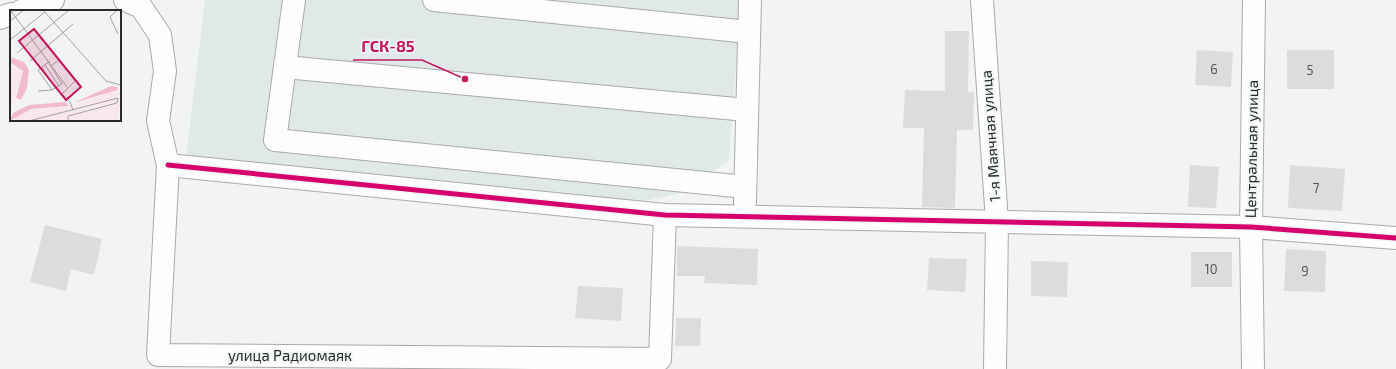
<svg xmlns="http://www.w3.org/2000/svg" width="1396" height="369" font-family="'Exo 2',sans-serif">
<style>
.built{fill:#e0e8e8}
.building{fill:#dbdddd}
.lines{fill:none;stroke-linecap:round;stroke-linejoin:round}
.minor-casing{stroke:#a8aaa9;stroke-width:24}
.minor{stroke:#fdfdfd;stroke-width:22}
.cycleway-casing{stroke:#f1f5f5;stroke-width:8}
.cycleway{stroke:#d6006c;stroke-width:5}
.labels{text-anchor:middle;stroke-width:3.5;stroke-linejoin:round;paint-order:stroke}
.number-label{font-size:13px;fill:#555656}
.street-label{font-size:15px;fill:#282929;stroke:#f1f5f5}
.inset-road{fill:none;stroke:#a1a3a3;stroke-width:1}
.view{fill:#c2185b;fill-opacity:0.15;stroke:#c2185b;stroke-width:2}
.inset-edge{fill:none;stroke:#282929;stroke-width:2}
.leader{fill:none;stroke:#c2185b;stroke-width:1.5}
.callout-dot{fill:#c2185b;stroke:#f1f5f5;stroke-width:1.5}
.callout-label{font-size:16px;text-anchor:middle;font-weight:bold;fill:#c2185b;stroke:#f1f5f5;stroke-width:3.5;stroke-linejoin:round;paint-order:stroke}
</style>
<rect width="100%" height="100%" fill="#f2f4f4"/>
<path class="built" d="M205,0H741L729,160L686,192L612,208L186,158Z"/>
<g class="building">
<path d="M945,31H969L968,92H974L973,130H957L955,208L922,207L924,128H903L905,90L945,91Z"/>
<path d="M1197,50L1233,52L1231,87L1195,85Z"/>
<rect x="1287" y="50" width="47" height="39"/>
<path d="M1190,165L1219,167L1216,208L1188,207Z"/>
<path d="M1290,165L1345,169L1342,211L1288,208Z"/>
<path d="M45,225L102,239L94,275L71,269L66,291L30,282Z"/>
<path d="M677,246L758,249L757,285L704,283L705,276H677Z"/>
<path d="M1286,249L1326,251L1325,292L1284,291Z"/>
<rect x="1191" y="252" width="41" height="35"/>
<path d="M929,258L967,259L965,292L927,290Z"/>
<path d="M1031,261L1068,262L1067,297L1031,296Z"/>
<path d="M578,286L623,288L621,321L575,318Z"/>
<path d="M676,318H701L700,346H675Z"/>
</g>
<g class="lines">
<g class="minor-casing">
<g id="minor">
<path d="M125,0L141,7L160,35L165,71L158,121L168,165L158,355L660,359L665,215"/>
<path d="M294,0L275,140L745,187"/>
<path d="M434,0L749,32"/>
<path d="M982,0L997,222L995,369"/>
<path d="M21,11L53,0"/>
<path d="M0,18L11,14"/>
<path d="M285,67L747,110"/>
<path d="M168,165L665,215L1251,227L1396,238"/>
<path d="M745,202L750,0"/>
<path d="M1253,369L1251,227L1254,0"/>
</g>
</g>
<use href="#minor" class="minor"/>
<g class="cycleway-casing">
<path id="cycleway" d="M168,165L665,215L1251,227L1396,238"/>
</g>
<use href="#cycleway" class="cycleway"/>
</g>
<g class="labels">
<g class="number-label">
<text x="1214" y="74">6</text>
<text x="1310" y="75">5</text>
<text x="1316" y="193">7</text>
<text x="1211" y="274">10</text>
<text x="1305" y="276">9</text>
</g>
<g class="street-label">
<text transform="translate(991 136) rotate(-94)" y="5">1-я Маячная улица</text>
<text transform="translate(1252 149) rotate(-89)" y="5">Центральная улица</text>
<text x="290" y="361">улица Радиомаяк</text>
</g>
</g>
<g transform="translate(10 10)">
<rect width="111" height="111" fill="#f2f4f4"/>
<path d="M0,54L10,59L12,63L0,102ZM108,80L111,87L107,111H4L11,104L21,100L57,97Z" fill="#f8e7eb"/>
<path d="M0,47L14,52L19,60L17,78L11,90L6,88L13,61L0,52ZM101,76L107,77L108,80L63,93ZM55,92L59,96L21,99L0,111L3,103L19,95Z" fill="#f2bbcb"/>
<path class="inset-road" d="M33,0L96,71L111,75M107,0L100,7L108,24M1,1L57,77M0,11L14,0M0,30L35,2M7,43L59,0M20,51L63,14M39,53L52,74L42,80M35,55L49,76M42,55L49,50L65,71L52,84L60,92L63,100M32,57L45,78M28,81L42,80L28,60L40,51M19,111L108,88L107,93L58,106V111"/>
<path class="view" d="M24,19L71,77L56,90L9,31Z"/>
<rect width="111" height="111" class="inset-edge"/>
</g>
<path class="leader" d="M465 79L422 60H353"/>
<circle class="callout-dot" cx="465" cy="79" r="4"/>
<g class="callout-label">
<text x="388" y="52">ГСК-85</text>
</g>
</svg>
